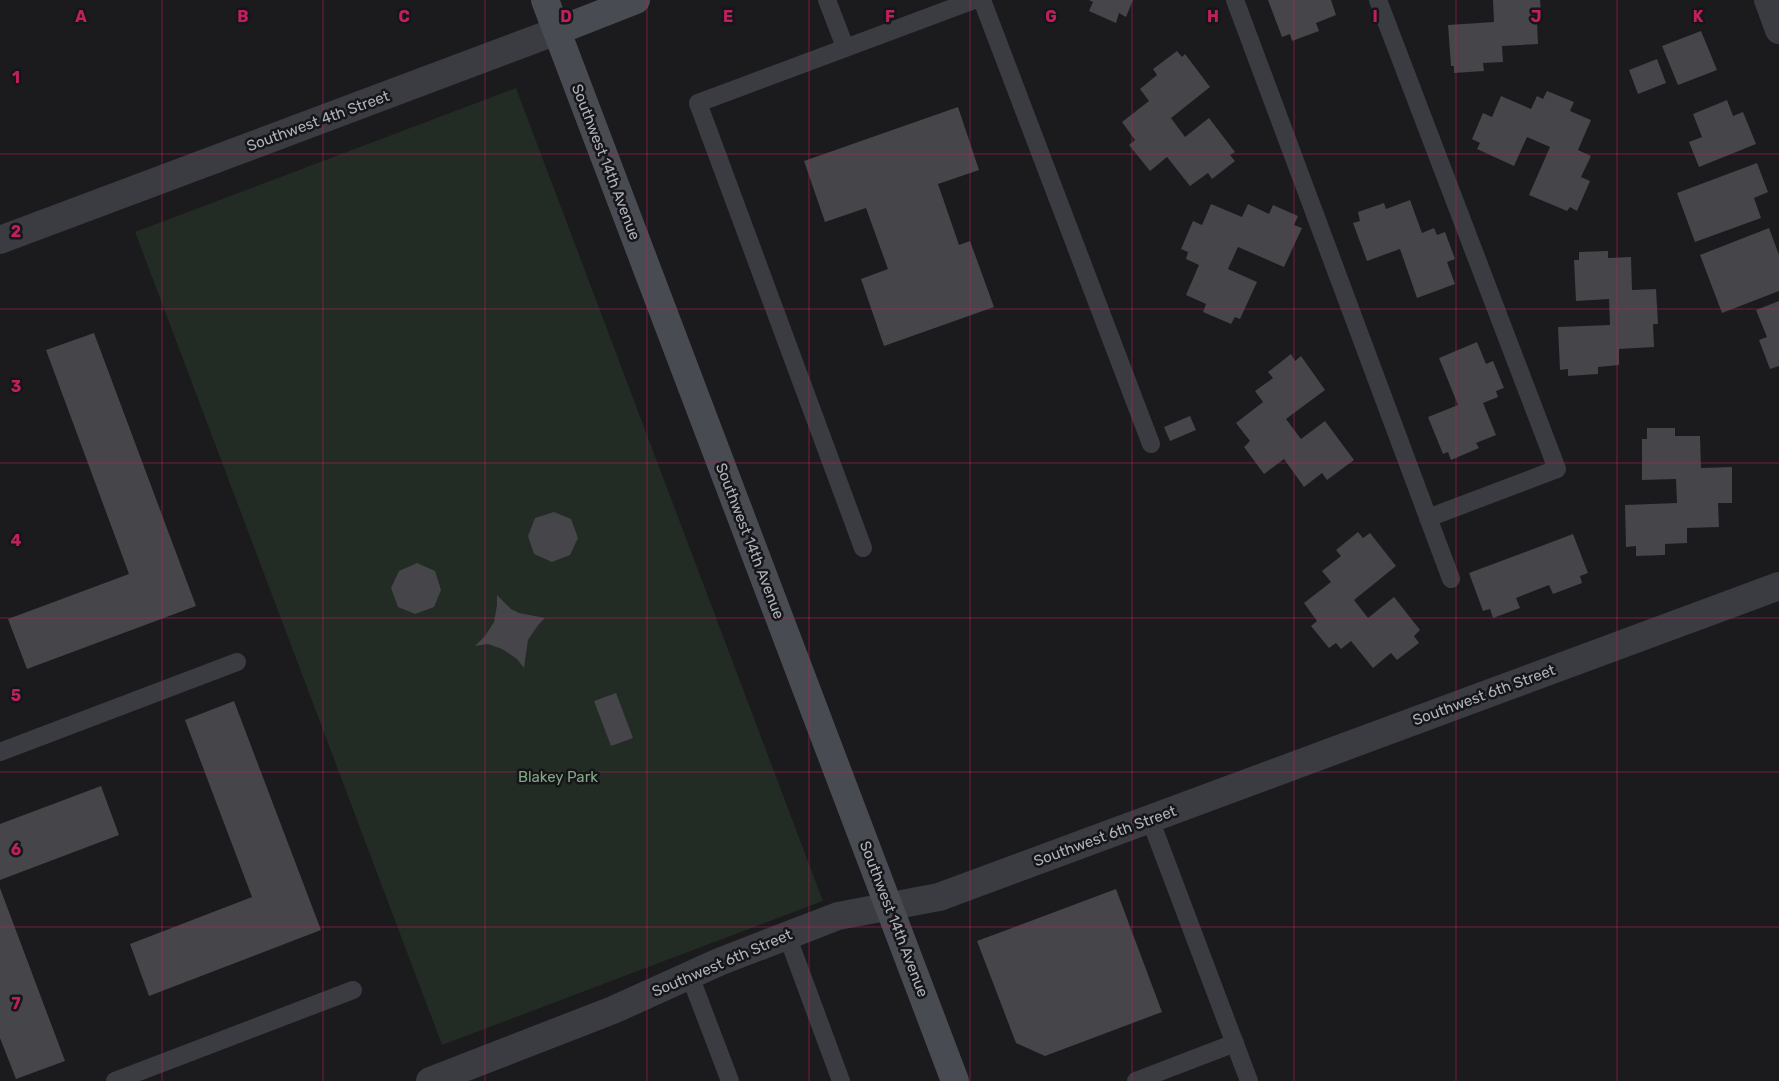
<svg xmlns="http://www.w3.org/2000/svg" width="1779" height="1081" font-family="Rubik,sans-serif">
<style>
.green{fill:#222b24}
.building{fill:#45454a}
.lines{fill:none;stroke-linecap:round;stroke-linejoin:round}
.lane{stroke:#3b3c42;stroke-width:18}
.street{stroke:#3b3c42;stroke-width:28}
.secondary{stroke:#494b52;stroke-width:28}
.grid{fill:none;stroke:#c12060;stroke-width:1;stroke-opacity:0.55}
.labels{text-anchor:middle;stroke-width:5;stroke-linejoin:round;paint-order:stroke}
.street-label{font-size:15px;fill:#adb1bd;stroke:#161518}
.park-label{font-size:15px;fill:#83a888;stroke:#161518}
.grid-label{font-size:16px;text-anchor:middle;font-weight:bold;fill:#c12060;stroke:#161518;stroke-width:5;stroke-linejoin:round;paint-order:stroke}
</style>
<rect width="100%" height="100%" fill="#1b1a1d"/>
<path class="green" d="M516,88L823,901L442,1045L135,232Z"/>
<g class="building">
<path d="M1089,0H1133L1126,17L1119,13L1116,23L1089,11L1093,2Z"/>
<path d="M1268,0H1331L1336,15L1316,23L1319,31L1292,41L1290,34L1282,37Z"/>
<path d="M1493,0H1540L1542,22H1537L1538,44L1502,46L1503,62L1483,63L1484,71L1454,73V66H1451L1448,25L1494,22Z"/>
<path d="M1701,31L1717,70L1678,85L1662,46Z"/>
<path d="M1177,51L1182,57L1185,54L1210,87L1171,118L1185,137L1209,118L1235,152L1230,155L1235,161L1212,179L1208,173L1190,186L1167,157L1150,171L1129,145L1135,140L1122,122L1149,101L1140,89L1157,75L1153,69Z"/>
<path d="M1657,59L1666,83L1638,94L1629,70Z"/>
<path d="M1547,91L1574,102L1570,111L1591,120L1578,150L1591,156L1581,177L1590,181L1577,211L1570,207L1567,211L1529,195L1550,147L1527,137L1514,166L1477,149L1480,143L1472,139L1483,113L1492,117L1501,96L1531,109L1537,96L1543,99Z"/>
<path d="M1727,100L1733,116L1743,112L1756,144L1699,167L1689,142L1702,137L1693,114Z"/>
<path d="M958,107L979,170L938,184L959,245L970,241L994,307L884,346L861,279L888,269L866,208L825,222L804,161Z"/>
<path d="M1757,163L1768,192L1754,198L1761,218L1695,242L1677,193Z"/>
<path d="M1410,200L1422,233L1434,228L1437,235L1445,232L1455,259L1447,262L1455,284L1417,298L1400,249L1367,261L1353,223L1360,221L1358,212L1384,203L1386,209Z"/>
<path d="M1211,204L1242,217L1248,204L1269,214L1273,205L1298,216L1294,225L1302,228L1284,267L1238,247L1228,269L1257,282L1240,319L1235,317L1231,324L1203,312L1206,304L1186,295L1199,265L1186,259L1188,252L1181,249L1193,221L1202,225Z"/>
<path d="M1769,228L1779,255V291L1722,313L1700,255Z"/>
<path d="M1608,251V258L1631,257L1632,290L1656,289L1658,324H1653L1654,347L1619,349V365L1598,367V374L1568,376V369L1560,370L1558,327L1610,325L1609,299L1576,301L1574,260H1579V252Z"/>
<path d="M1779,301V366L1770,369L1759,340L1767,337L1756,310Z"/>
<path d="M94,333L196,606L27,669L8,619L129,574L46,350Z"/>
<path d="M1477,342L1486,364L1493,361L1504,388L1496,391L1498,397L1483,403L1496,435L1476,443L1479,448L1451,460L1448,452L1443,454L1428,417L1458,405L1439,358Z"/>
<path d="M1291,354L1295,361L1301,356L1325,390L1286,419L1301,439L1325,421L1354,460L1327,480L1322,473L1304,487L1284,459L1264,474L1244,447L1250,441L1236,423L1263,402L1255,391L1273,378L1268,372Z"/>
<path d="M1190,416L1196,430L1170,441L1164,427Z"/>
<path d="M1647,428H1675V436H1700L1701,468L1732,467V503H1718L1719,527L1687,528V543L1665,544V555L1636,556V546L1626,547L1625,505L1677,503L1676,479L1642,480V439H1647Z"/>
<path d="M554,512L571,519L578,538L570,555L552,562L534,554L528,536L535,518Z"/>
<path d="M1358,532L1363,538L1370,533L1396,566L1354,600L1368,618L1394,597L1420,630L1414,636L1419,643L1397,660L1391,653L1373,668L1351,641L1341,649L1336,643L1329,648L1311,626L1317,621L1304,603L1331,582L1322,571L1341,556L1336,550Z"/>
<path d="M1573,534L1588,573L1580,576L1582,583L1553,594L1549,585L1516,598L1520,608L1493,618L1490,609L1483,611L1469,573Z"/>
<path d="M417,563L435,571L441,590L434,607L415,614L398,607L391,588L399,571Z"/>
<path d="M497,595L511,609L519,613L545,618L539,624L528,640L524,668L517,659L502,649L488,644L475,646L485,636L494,622L497,605Z"/>
<path d="M616,693L633,738L611,746L594,701Z"/>
<path d="M234,701L321,930L149,996L130,944L252,897L185,720Z"/>
<path d="M101,786L119,835L0,880V824Z"/>
<path d="M0,888L65,1061L16,1079L0,1038Z"/>
<path d="M1116,889L1162,1012L1045,1056L1016,1043L977,941Z"/>
</g>
<g class="lines">
<g class="lane">
<path d="M827,0L845,47"/>
<path d="M982,0L1151,444"/>
<path d="M1235,0L1451,579"/>
<path d="M1378,0L1557,469L1428,518"/>
<path d="M863,548L698,103L974,0"/>
<path d="M0,752L237,662"/>
<path d="M1150,819L1249,1081"/>
<path d="M787,935L841,1081"/>
<path d="M690,976L730,1081"/>
<path d="M115,1081L353,990"/>
<path d="M1136,1081L1235,1043"/>
</g>
<g class="street">
<path d="M1768,0L1779,30"/>
<path d="M0,240L557,31"/>
<path d="M430,1081L613,1010L719,962L838,916L939,897L1779,586"/>
</g>
<g class="secondary">
<path d="M545,0L955,1081"/>
<path d="M557,31L636,0"/>
</g>
</g>
<path class="grid" d="M162,0V1081M323,0V1081M485,0V1081M647,0V1081M809,0V1081M970,0V1081M1132,0V1081M1294,0V1081M1456,0V1081M1617,0V1081M0,154H1779M0,309H1779M0,463H1779M0,618H1779M0,772H1779M0,927H1779"/>
<g class="labels">
<g class="street-label">
<text transform="translate(318 121) rotate(-20)" y="5">Southwest 4th Street</text>
<text transform="translate(606 162) rotate(69)" y="5">Southwest 14th Avenue</text>
<text transform="translate(750 541) rotate(69)" y="5">Southwest 14th Avenue</text>
<text transform="translate(1484 695) rotate(-20)" y="5">Southwest 6th Street</text>
<text transform="translate(1105 836) rotate(-20)" y="5">Southwest 6th Street</text>
<text transform="translate(894 919) rotate(69)" y="5">Southwest 14th Avenue</text>
<text transform="translate(722 963) rotate(-23)" y="5">Southwest 6th Street</text>
</g>
<g class="park-label">
<text x="558" y="782">Blakey Park</text>
</g>
</g>
<g class="grid-label">
<text x="81" y="22">A</text>
<text x="243" y="22">B</text>
<text x="404" y="22">C</text>
<text x="566" y="22">D</text>
<text x="728" y="22">E</text>
<text x="890" y="22">F</text>
<text x="1051" y="22">G</text>
<text x="1213" y="22">H</text>
<text x="1375" y="22">I</text>
<text x="1536" y="22">J</text>
<text x="1698" y="22">K</text>
<text x="16" y="83">1</text>
<text x="16" y="237">2</text>
<text x="16" y="392">3</text>
<text x="16" y="546">4</text>
<text x="16" y="701">5</text>
<text x="16" y="855">6</text>
<text x="16" y="1009">7</text>
</g>
</svg>
